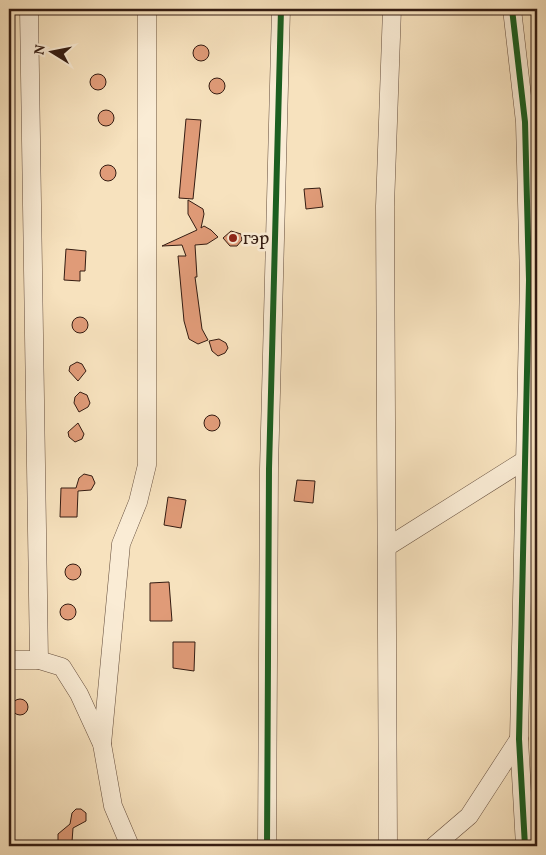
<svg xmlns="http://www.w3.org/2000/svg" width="546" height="855" font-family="Vollkorn,serif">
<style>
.building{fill:#e09b78;stroke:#341c12}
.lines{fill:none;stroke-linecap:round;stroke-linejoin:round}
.street-casing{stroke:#654e3d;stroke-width:19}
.street{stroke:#faecd5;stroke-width:18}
.cycleway-casing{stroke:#faecd5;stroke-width:9}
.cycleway{stroke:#1b5e20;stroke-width:6}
.poi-dot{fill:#8f2418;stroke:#faecd5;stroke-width:2}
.labels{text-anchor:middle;stroke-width:5;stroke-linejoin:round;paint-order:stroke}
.poi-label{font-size:18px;fill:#341c12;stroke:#faecd5;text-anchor:start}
</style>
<rect width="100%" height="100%" fill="#f7e2be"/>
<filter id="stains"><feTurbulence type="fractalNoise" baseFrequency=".004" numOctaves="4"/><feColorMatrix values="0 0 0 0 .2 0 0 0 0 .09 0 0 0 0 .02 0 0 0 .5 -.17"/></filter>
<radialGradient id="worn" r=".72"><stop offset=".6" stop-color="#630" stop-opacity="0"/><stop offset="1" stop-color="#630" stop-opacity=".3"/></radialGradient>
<g class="building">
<circle cx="201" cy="53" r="8"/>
<circle cx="98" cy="82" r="8"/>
<circle cx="217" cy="86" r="8"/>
<circle cx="106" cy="118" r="8"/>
<path d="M186,119L201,120L193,199L179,198Z"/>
<circle cx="108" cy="173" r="8"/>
<path d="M320,188L323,207L306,209L304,189Z"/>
<path d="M188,200L203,209L204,214L201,228L204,226L211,230L218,237L207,244L195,245L197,277H195L202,329L208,340L198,344L189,339L184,321L178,256H186L182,245L162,246L197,230L188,214Z"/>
<path d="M231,231L241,234L242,240L237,246H230L223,238Z"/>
<path d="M66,249L86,251L85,271H80V281L64,280Z"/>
<circle cx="80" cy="325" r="8"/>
<path d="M219,339L226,343L228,348L225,353L218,356L212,351L209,341Z"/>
<path d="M77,362L82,364L86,371L78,381L69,371L70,366Z"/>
<path d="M80,392L87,395L90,403L88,407L79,412L74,403L75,397Z"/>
<circle cx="212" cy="423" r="8"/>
<path d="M78,423L84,434L82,439L75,442L69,437L68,432Z"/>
<path d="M84,474L92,476L95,483L91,490L78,491L77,517H60L61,488H76L79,478Z"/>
<path d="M297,480L315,481L313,503L294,501Z"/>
<path d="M168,497L186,500L181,528L164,525Z"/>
<circle cx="73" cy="572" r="8"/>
<path d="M169,582L172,621H150V583Z"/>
<circle cx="68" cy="612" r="8"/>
<path d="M173,642H195L194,671L173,668Z"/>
<circle cx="20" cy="707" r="8"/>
<path d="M76,809H81L86,813V821L73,828L72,842L62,844L58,840V834L70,824L72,813Z"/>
</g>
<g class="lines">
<g class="street-casing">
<g id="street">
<path d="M29,9L39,660"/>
<path d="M512,9L525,122L529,280L519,739L525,846"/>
<path d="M387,547L525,460"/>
<path d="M9,660H39L62,667L79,694L102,744L113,806L130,846"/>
<path d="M102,744L121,544L138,502L147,465V9"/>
<path d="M267,846L269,469L281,9"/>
<path d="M388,846L385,206L392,9"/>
<path d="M434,846L469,816L519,739"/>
</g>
</g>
<use href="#street" class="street"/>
<g class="cycleway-casing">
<g id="cycleway">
<path d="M512,9L525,122L529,280L519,739L525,846"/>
<path d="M267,846L269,469L281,9"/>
</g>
</g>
<use href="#cycleway" class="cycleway"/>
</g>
<circle class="poi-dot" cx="233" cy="238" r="5"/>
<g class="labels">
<g class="poi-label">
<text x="243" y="244">гэр</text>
</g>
</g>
<rect width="546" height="855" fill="none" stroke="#f7e2be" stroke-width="30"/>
<rect x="10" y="10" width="526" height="835" fill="none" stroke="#341c12" stroke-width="2.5"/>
<rect x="15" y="15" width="516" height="825" fill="none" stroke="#341c12"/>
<g transform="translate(52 52) rotate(280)" stroke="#faecd5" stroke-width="4" paint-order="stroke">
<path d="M0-4L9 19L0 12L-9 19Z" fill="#341c12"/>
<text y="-8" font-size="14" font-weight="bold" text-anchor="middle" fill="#341c12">N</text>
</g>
<rect width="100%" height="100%" filter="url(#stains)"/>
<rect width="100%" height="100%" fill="url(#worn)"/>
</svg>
